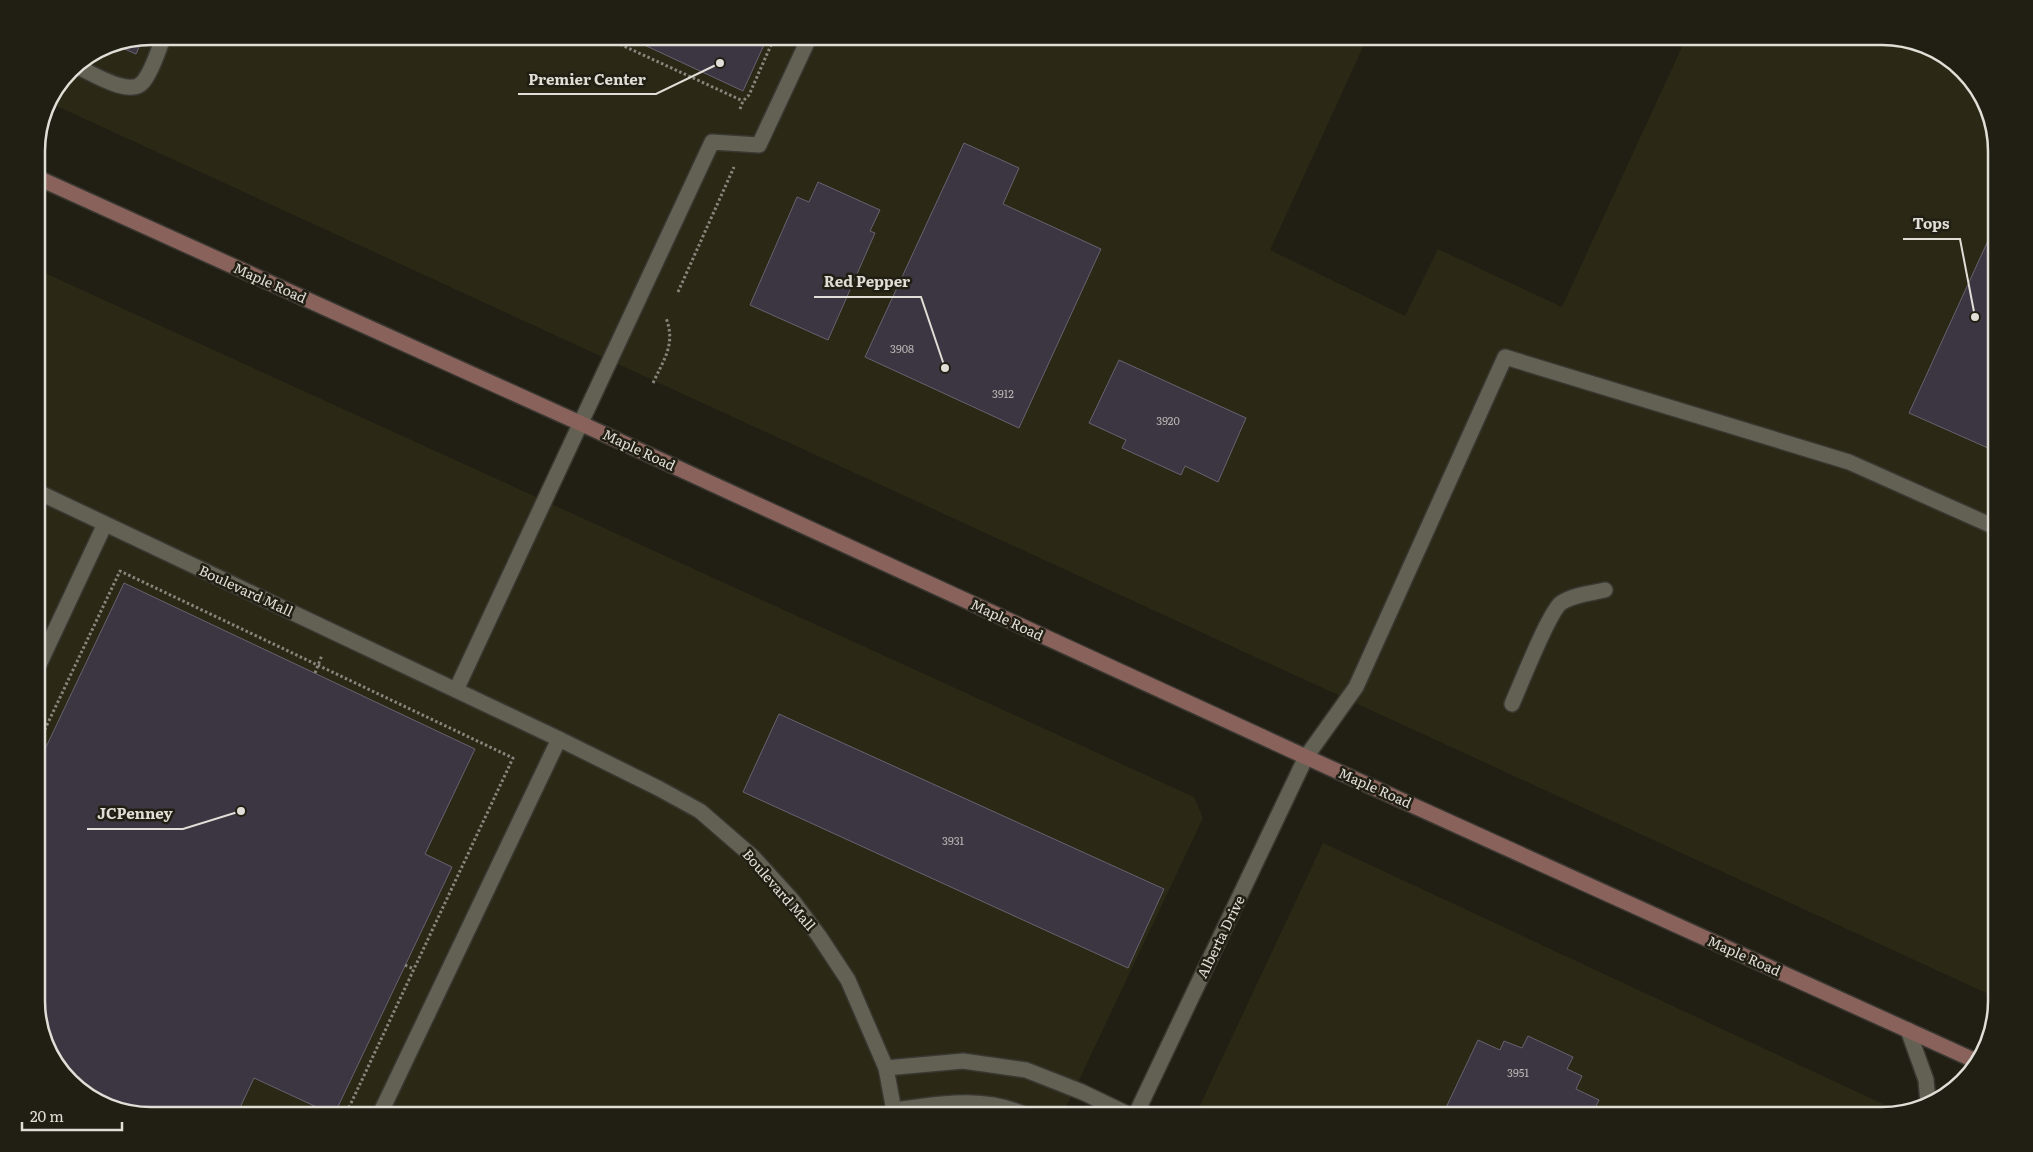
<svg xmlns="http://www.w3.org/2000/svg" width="2033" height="1152" font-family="Literata,serif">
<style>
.built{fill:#2c2816}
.building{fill:#3b3642;stroke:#67626f}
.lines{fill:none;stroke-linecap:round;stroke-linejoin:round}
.service-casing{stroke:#393731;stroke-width:18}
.tertiary-casing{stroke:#393731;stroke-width:18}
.secondary-casing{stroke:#393731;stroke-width:18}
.path{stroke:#88867c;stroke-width:3;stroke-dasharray:2.5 2.5;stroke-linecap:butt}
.service{stroke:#636153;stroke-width:15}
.tertiary{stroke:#636153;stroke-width:15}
.secondary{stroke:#89635b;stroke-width:15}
.labels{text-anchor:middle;stroke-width:5;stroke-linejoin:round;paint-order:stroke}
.number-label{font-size:11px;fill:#b7b4b1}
.street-label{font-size:14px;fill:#e0ded6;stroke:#211f13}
.rim{fill:none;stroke:#e0ded6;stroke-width:2.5}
.leader{fill:none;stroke:#e0ded6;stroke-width:2}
.callout-dot{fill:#e0ded6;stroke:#211f13;stroke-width:2}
.callout-label{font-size:15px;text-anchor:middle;font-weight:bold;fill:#e0ded6;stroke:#211f13;stroke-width:5;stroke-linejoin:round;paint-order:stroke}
</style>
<rect width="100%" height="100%" fill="#211f13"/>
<g class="built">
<path d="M151,36H1368L1270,250L1405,316L1438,249L1562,307L1687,36H1882L1939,52L1981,93L1997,144V998L48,102L70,70L107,45Z"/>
<path d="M36,269L1194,797L1203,818L1062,1116H151L94,1100L52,1059L36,1008Z"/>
<path d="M1323,843L1898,1111L1882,1116H1195Z"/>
</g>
<g class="building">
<path d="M625,36H768L743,91Z"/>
<path d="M143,38L136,54L113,44Z"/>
<path d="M964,143L1019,168L1003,204L1101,249L1019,428L865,357Z"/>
<path d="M818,182L880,210L870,231L875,233L828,340L750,305L797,197L809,202Z"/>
<path d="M1997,221V452L1909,413Z"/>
<path d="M1119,360L1246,418L1218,482L1185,466L1181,475L1122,448L1126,440L1089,423Z"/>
<path d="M124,583L475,749L425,854L452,867L334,1115L254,1078L236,1116H151L137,1112L77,1083L52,1059L36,1008V768Z"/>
<path d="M779,714L1164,889L1128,968L743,792Z"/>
<path d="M1528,1036L1573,1057L1567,1069L1582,1076L1576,1089L1599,1100L1591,1116H1442L1478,1040L1500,1050L1504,1041L1522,1048Z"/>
<path d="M77,1083L137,1112L94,1100Z"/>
</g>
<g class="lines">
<g class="service-casing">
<g id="service">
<path d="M76,66C92,73 130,98 143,82C153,70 158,50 164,36"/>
<path d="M36,491L559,739L658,788L700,811L753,857L793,901L819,936L848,980L886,1068L895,1116"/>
<path d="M36,671L105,524"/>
<path d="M456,690L712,142L759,145L810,36"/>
<path d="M1512,704C1520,686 1549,612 1561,603C1572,595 1591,593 1605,590"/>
<path d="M1306,757L1356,687L1505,357L1849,462L1997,528"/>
<path d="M1908,1030L1926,1080L1928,1103"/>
<path d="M886,1068L963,1061L1026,1070L1082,1092L1132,1116"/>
<path d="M894,1110C940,1104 984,1095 1028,1116"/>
<path d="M379,1116L559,739"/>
</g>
</g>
<g class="tertiary-casing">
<path id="tertiary" d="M1135,1116L1306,757"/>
</g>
<g class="secondary-casing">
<path id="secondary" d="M36,177L582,424L1306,757L1978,1062"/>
</g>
<g class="path">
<path d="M602,36L743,101"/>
<path d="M740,109L743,101L749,95L775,36"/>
<path d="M678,292L734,167"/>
<path d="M653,383C664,359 676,344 666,318"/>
<path d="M315,673L322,655"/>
<path d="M36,748L120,571L513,758L345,1116"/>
<path d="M405,965L414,969"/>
</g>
<use href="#service" class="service"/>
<use href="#tertiary" class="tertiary"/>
<use href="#secondary" class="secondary"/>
</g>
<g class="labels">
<g class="number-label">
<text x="902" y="353">3908</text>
<text x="1003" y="398">3912</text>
<text x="1168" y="425">3920</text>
<text x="953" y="845">3931</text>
<text x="1518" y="1077">3951</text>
</g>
<g class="street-label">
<text transform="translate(270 283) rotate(24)" y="5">Maple Road</text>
<text transform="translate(639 450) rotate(25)" y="5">Maple Road</text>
<text transform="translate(246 591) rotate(25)" y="5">Boulevard Mall</text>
<text transform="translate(1007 620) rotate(25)" y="5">Maple Road</text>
<text transform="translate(1375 788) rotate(24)" y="5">Maple Road</text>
<text transform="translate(779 890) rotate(49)" y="5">Boulevard Mall</text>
<text transform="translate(1221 937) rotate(-64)" y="5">Alberta Drive</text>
<text transform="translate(1744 956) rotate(24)" y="5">Maple Road</text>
</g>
</g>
<path d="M0 0H2033V1152H0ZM151 45H1882A106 106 0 0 1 1988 151V1001A106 106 0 0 1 1882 1107H151A106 106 0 0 1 45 1001V151A106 106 0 0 1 151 45Z" fill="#211f13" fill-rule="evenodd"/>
<path class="rim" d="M151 45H1882A106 106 0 0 1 1988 151V1001A106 106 0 0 1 1882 1107H151A106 106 0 0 1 45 1001V151A106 106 0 0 1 151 45Z"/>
<path class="leader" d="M720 63L656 94H518M1975 317L1960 239H1903M945 368L921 297H814M241 811L183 829H87"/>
<g class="callout-dot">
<circle cx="720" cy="63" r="5"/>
<circle cx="1975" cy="317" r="5"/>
<circle cx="945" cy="368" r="5"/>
<circle cx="241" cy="811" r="5"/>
</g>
<g class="callout-label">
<text x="587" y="85">Premier Center</text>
<text x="1931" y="229">Tops</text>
<text x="867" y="287">Red Pepper</text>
<text x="135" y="819">JCPenney</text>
</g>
<path d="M22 1122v8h100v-8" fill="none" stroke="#e0ded6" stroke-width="2.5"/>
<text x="30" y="1122" font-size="15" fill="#e0ded6" stroke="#211f13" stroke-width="4" paint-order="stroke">20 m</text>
</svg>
